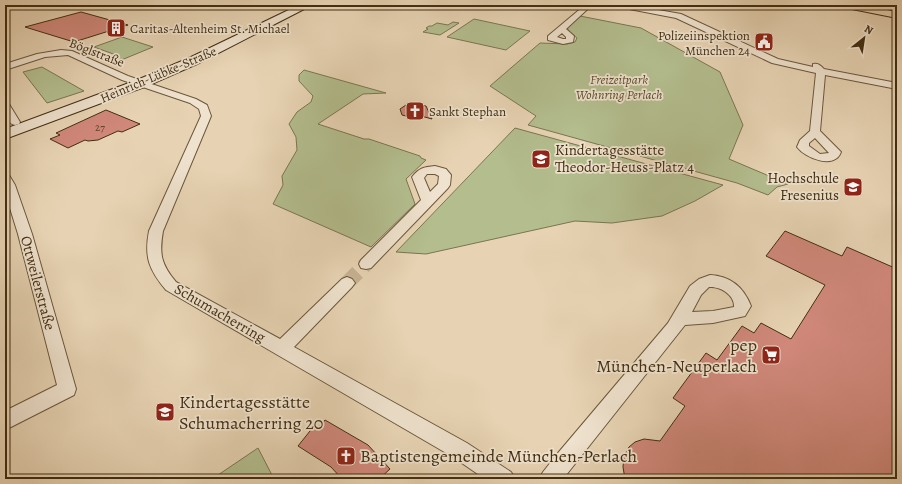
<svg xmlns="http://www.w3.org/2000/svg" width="902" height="484" font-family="Alegreya,serif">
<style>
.green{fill:#b3bd8e;stroke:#7a7650}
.building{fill:#d0887a;stroke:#422e12}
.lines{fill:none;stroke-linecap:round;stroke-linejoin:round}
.street-tunnel{stroke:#c6b293;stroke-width:15;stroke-dasharray:15 8;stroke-linecap:butt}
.street-casing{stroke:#6b573a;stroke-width:2}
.secondary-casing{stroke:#422e12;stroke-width:2}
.highway-casing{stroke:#422e12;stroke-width:2}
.street{fill:#efe2ce;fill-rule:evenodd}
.secondary{fill:#efe2ce;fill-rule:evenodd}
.highway{fill:#e7d3b3;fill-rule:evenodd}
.labels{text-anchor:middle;stroke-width:3.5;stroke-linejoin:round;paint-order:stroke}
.far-number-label{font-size:11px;fill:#66442c}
.far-poi-label{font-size:13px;fill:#422e12;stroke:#efe2ce;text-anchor:start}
.far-street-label{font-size:13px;fill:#422e12;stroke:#efe2ce}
.far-park-label{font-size:13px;font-style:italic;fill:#594b2b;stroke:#efe2ce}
.poi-label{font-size:15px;fill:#422e12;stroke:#efe2ce;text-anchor:start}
.street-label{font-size:15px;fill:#422e12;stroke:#efe2ce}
.near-poi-label{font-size:18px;fill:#422e12;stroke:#efe2ce;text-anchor:start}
</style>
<rect width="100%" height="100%" fill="#e7d3b3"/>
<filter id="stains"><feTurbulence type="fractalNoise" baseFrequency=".005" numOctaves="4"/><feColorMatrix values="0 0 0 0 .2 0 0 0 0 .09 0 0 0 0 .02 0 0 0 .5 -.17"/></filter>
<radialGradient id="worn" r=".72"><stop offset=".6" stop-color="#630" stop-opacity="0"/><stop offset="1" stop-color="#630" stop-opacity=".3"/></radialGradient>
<g class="green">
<path d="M580,16L641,28L720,72L743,125L729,159L788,184L777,187L768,195L737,183L528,125L536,116L490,86L540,43L567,44L575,42L577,38L569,31L567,28Z"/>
<path d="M474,19L530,31L506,50L447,37Z"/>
<path d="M453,22L459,23L440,35L423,32L428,29L426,28L429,26H432L437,23L448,25Z"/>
<path d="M122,37L153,47L114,63L105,59L116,55L94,47Z"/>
<path d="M42,67L84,91L47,103L23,72Z"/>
<path d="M304,70L386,93L363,94L318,124L364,139H369L420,156L421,158L426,160L406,179L415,204L371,247L273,204L283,185L282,176L297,150L296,137L289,124L297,112L311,102L313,96L299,81V75Z"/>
<path d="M515,128L723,185L695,201L662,216L612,223L575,221L426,254L396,252Z"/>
<path d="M258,448L274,479H213L218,475Z"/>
</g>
<g class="building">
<path d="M81,12L128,25L74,42L25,27Z"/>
<path d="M416,104L426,106L432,119L421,116L410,117L402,115L400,109L406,105Z"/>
<path d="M106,110L140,124L122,132L118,131L98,140L88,141L85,140L68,148L50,139L60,135L56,133Z"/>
<path d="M785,231L842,256L847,247L897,269V479H625L623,467L624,456L629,447L635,442L644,439L660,441L685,406L673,398L706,353L717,360L742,326L754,333L761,323L791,339L825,285L766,256Z"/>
<path d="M325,420L368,445L390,469L379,479H342L331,467L298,446L314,426L318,428Z"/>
</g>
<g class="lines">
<path class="street-tunnel" d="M347,283L366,264"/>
<g class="street-casing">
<g id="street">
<path d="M585,5H592L566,29L574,36L573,42L563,44L548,40V36ZM562,33L566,37V39H563L557,37Z"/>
<path d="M616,5H630L681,14L778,59L813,67V64C818,63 820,65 824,69L897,83V89L825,75L820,131L841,152C835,170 805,158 797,147L800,140L810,131L816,73L772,63L676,18L619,7ZM815,138L829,153L820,154L809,146V143Z"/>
<path d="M61,50L72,51L128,76L196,99L207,105L211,116L163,231C159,254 161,264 176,282L280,339L342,279L347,277L352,279L355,283L352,287L294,347L467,443L511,472L515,479H485L453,457L166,290C149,270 144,257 149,231L201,116L199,109L190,103L122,80L68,55L45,57L5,70V64L37,54Z"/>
<path d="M5,103L9,104L20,122L19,124L15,125C5,123 5,111 5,103Z"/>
<path d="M435,166L446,169L451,175L450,185L448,188L371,268L366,269L361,268L359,264L361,260L421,200L412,177C419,168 424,167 435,166ZM427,174H435L439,176L438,184L430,192L424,178Z"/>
<path d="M5,174L9,175L15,185L32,234L76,389L74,395L5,430V411L57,385L18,234L5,192Z"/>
<path d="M710,275C731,276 744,288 751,306L745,316L713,323L685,325L563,479H539L543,472L558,453L668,323L690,286L699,279ZM709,287C720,286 735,295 734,307L713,311L692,312L701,295Z"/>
</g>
</g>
<g class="secondary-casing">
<path id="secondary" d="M299,5H312L197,64L147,86L5,139V129L137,80L189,58Z"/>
</g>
<g class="highway-casing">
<path id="highway" d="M842,5H863L897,12V18L847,8Z"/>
</g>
<use href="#street" class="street"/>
<use href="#secondary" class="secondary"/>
<use href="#highway" class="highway"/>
</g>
<defs>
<g id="building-square" transform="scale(1)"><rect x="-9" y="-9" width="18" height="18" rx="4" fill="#8f2418" stroke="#efe2ce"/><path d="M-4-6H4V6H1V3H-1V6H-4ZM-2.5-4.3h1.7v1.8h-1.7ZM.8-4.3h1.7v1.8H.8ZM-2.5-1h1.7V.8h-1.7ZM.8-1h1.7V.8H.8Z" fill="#fff"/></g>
<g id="civic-square" transform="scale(1)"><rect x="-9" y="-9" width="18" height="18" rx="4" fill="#8f2418" stroke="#efe2ce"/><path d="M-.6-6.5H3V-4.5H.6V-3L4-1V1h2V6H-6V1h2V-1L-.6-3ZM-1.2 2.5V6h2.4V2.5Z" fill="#fff"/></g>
<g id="church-square" transform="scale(1)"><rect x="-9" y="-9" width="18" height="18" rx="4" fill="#8f2418" stroke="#efe2ce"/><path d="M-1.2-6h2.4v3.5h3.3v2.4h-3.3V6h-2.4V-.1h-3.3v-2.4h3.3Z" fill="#fff"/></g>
<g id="school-square" transform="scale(1)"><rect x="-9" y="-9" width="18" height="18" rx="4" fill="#8f2418" stroke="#efe2ce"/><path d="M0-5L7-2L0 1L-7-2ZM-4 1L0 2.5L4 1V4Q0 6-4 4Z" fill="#fff"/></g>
<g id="supermarket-square" transform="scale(1)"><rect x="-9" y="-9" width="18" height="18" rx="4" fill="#8f2418" stroke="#efe2ce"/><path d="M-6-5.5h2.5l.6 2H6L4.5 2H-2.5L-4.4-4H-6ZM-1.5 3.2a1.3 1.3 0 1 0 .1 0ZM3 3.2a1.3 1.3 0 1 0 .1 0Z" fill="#fff"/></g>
</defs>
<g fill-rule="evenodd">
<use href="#building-square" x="116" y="28"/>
<use href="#civic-square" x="764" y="42"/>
<use href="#church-square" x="415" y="111"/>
<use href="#school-square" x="541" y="159"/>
<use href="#school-square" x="853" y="187"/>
<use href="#supermarket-square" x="771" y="355"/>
<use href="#school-square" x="165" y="412"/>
<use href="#church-square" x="346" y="456"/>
</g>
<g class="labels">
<g class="far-number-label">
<text x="100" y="131">27</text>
</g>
<g class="far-poi-label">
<text x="130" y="33">Caritas-Altenheim St. Michael</text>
<text x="750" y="40" text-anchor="end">Polizeiinspektion<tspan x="750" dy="15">München 24</tspan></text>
<text x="429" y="116">Sankt Stephan</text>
</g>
<g class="far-street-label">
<text transform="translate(97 52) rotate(21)" y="5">Böglstraße</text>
<text transform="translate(158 74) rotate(-23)" y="5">Heinrich-Lübke-Straße</text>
</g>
<g class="far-park-label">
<text x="619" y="84">Freizeitpark<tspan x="619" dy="15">Wohnring Perlach</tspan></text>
</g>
<g class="poi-label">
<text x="555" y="155">Kindertagesstätte<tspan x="555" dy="17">Theodor-Heuss-Platz 4</tspan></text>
<text x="839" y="183" text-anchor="end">Hochschule<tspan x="839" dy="17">Fresenius</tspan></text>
</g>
<g class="street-label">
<text transform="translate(38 283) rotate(75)" y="5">Ottweilerstraße</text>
<text transform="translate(220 313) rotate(30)" y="5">Schumacherring</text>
</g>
<g class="near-poi-label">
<text x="757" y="351" text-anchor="end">pep<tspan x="757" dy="21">München-Neuperlach</tspan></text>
<text x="179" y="408">Kindertagesstätte<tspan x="179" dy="21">Schumacherring 20</tspan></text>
<text x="360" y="462">Baptistengemeinde München-Perlach</text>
</g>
</g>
<rect width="902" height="484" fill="none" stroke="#e7d3b3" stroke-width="20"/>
<rect x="6" y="6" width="890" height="472" fill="none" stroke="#422e12" stroke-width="2"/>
<rect x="10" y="10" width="882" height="464" fill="none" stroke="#422e12"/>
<g transform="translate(864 38) rotate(30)" stroke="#efe2ce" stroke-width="3" paint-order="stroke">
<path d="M0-3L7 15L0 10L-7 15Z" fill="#422e12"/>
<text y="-6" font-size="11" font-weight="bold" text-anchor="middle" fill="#422e12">N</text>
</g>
<rect width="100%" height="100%" filter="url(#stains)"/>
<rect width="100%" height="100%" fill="url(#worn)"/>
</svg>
